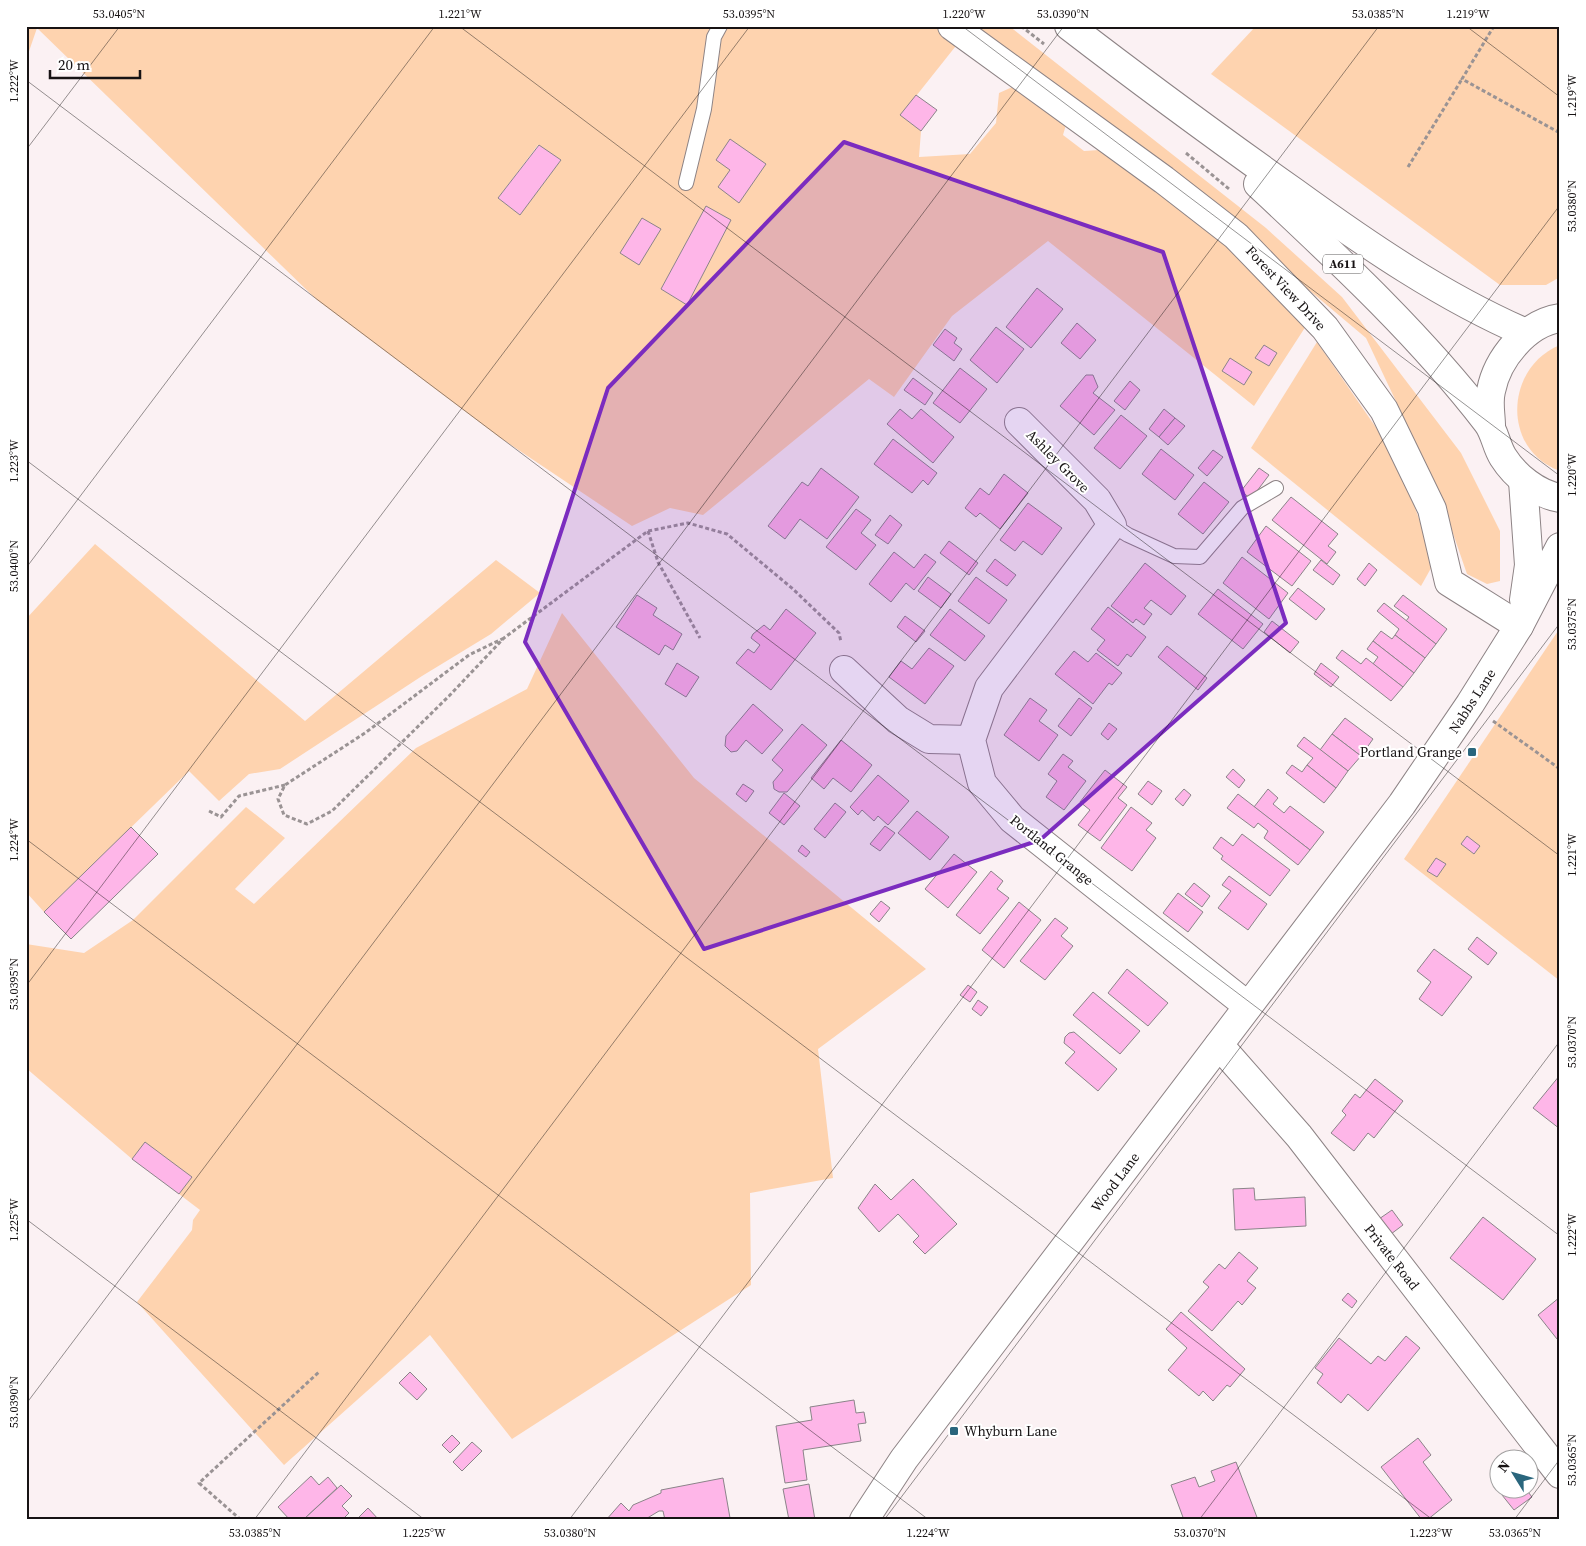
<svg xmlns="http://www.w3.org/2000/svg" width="1586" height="1546" font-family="'Source Serif 4',serif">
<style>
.green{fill:#fed3af;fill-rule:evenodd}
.building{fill:#feb6e8;stroke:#8b8489}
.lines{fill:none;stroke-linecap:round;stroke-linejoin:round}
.lane-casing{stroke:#8d8385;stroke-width:16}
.street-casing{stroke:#8d8385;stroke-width:30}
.secondary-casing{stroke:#8d8385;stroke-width:30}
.primary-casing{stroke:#8d8385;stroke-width:30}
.path{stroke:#9a9394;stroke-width:3;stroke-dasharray:4 2.5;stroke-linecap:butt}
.lane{stroke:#fff;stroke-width:14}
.street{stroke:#fff;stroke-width:28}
.secondary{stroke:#fff;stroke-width:28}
.primary{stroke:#fff;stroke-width:28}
.marked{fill:#7b2cbf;fill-opacity:0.2;stroke:#7b2cbf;stroke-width:4;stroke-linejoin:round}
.ticks{fill:none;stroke:#171314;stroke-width:1;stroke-opacity:0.45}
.poi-dot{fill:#2a667d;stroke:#fff;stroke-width:2}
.labels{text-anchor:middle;stroke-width:4;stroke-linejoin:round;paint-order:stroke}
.shield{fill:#fff;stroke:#5d5a5a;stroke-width:1}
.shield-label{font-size:12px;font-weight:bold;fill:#171314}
.street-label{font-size:14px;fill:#171314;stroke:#fff}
.poi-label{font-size:14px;fill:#171314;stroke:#fff;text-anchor:end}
.neatline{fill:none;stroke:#171314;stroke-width:2}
.ticks-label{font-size:12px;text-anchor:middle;fill:#171314}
</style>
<rect width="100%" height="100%" fill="#fbf1f3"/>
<g class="green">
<path d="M26,26H940L959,42L901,115L921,131L919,157L970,154L996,123L999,93L1019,84L1068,118L1063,135L1084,151L1100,150L1129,168L1232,249L1306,326L1254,406L1048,241L952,316L894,397L869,379L703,515L670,508L632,526L499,437L317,300L37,28L26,60ZM538,145L561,160L520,215L498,198ZM699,219L730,220L687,305L661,289Z"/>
<path d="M972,26H1009L1266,228L1342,297L1461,453L1500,531V581L1487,584L1467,574L1438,490L1366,338L1159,164Z"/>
<path d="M1256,26H1560V277L1546,285H1500L1211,74Z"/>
<path d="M1317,342L1395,455L1435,561L1421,586L1251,448Z"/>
<path d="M1560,345V471C1501,450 1505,367 1560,345Z"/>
<path d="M95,544L305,721L496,560L540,593L491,634L422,676L280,769L249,774L219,801L189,771L44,912L26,892V619Z"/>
<path d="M562,613L694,778L926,969L818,1049L833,1178L750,1193L751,1285L512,1439L430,1335L284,1465L137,1302L192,1230L193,1220L200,1210L179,1194L191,1177L132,1159L26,1068V944L84,953L133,920L246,807L285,838L235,889L254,904L416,748L527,689Z"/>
<path d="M1560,628V981L1404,859Z"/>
</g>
<g class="building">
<path d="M916,95L937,110L921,131L900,115Z"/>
<path d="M730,139L766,164L739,203L718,187L730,170L716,160Z"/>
<path d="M539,145L561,160L520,215L498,198Z"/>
<path d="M706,206L731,220L687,305L661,289Z"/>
<path d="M642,218L661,229L639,265L620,253Z"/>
<path d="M1037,288L1063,309L1031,348L1006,327Z"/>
<path d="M1077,323L1096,340L1080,359L1061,343Z"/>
<path d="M996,327L1024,349L997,383L970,360Z"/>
<path d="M945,329L957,338L954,343L962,349L954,361L933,345Z"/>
<path d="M1264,345L1277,353L1269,366L1255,358Z"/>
<path d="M1230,358L1252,372L1244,385L1222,371Z"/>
<path d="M960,368L987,389L960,423L933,403Z"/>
<path d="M1086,375H1093L1098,387L1093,393L1115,410L1094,435L1060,406Z"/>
<path d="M913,378L933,393L925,405L904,390Z"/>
<path d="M1130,381L1140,390L1125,410L1114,401Z"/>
<path d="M900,409L912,419L921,409L954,437L933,463L887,424Z"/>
<path d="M1164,409L1175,418L1159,437L1149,429Z"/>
<path d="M1121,415L1147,436L1120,469L1094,448Z"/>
<path d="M1175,418L1185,426L1168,445L1159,437Z"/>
<path d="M893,439L937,473L928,485L923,480L912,493L874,464Z"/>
<path d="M1161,449L1194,475L1175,500L1142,474Z"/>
<path d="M1213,450L1223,457L1207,476L1198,468Z"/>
<path d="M821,468L859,497L827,539L800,519L785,539L768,526L802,482L808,486Z"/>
<path d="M1259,468L1269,475L1251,499L1241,491Z"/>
<path d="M1004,474L1028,493L1000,529L980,513L976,517L965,508L980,488L989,495Z"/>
<path d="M1204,482L1229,502L1203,534L1178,514Z"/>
<path d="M1291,497L1338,534L1328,546L1336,552L1327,564L1272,520Z"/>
<path d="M1028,503L1062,528L1042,555L1023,541L1015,551L1000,540Z"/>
<path d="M856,509L871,520L861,533L876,545L856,570L826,547Z"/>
<path d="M890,515L902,525L888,544L875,535Z"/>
<path d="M1266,526L1311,561L1292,586L1247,552Z"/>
<path d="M949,541L978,563L969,575L940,553Z"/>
<path d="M894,552L914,568L925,554L936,562L914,590L906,583L891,602L869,584Z"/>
<path d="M1242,557L1288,593L1269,619L1223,583Z"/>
<path d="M995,559L1016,575L1007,586L986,571Z"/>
<path d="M1321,560L1340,575L1333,585L1313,570Z"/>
<path d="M1145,563L1186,596L1171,615L1151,600L1144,608L1152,614L1144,625L1136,619L1133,623L1111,606Z"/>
<path d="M1369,563L1377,570L1365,586L1357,579Z"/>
<path d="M928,577L951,594L941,608L918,591Z"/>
<path d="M976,577L1007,600L989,624L958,601Z"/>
<path d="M1298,588L1325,609L1316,620L1289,599Z"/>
<path d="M1218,589L1263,624L1243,649L1198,614Z"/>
<path d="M637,595L657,608L653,615L682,634L673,650L665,645L659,655L616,627Z"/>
<path d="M1403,595L1447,629L1436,644L1406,621L1409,617L1394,606Z"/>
<path d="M1384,603L1436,644L1425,658L1395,635L1399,629L1377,611Z"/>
<path d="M1108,607L1146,637L1131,657L1127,654L1118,666L1097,650L1105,640L1091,629Z"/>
<path d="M786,609L816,633L771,690L736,663L748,649L754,653L760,645L751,638L753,634L764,625L770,630Z"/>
<path d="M950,609L985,636L965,661L930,635Z"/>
<path d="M905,616L925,631L916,642L897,627Z"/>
<path d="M1272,621L1299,642L1290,653L1264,632Z"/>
<path d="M1381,631L1392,639L1395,635L1425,658L1414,673L1373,641Z"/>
<path d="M1373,641L1414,673L1403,687L1373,664L1378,657L1367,649Z"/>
<path d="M1167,646L1207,678L1198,690L1158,657Z"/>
<path d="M929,648L954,666L925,704L889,677L901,661L912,669Z"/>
<path d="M1342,650L1361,664L1366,658L1403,687L1391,701L1336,658Z"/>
<path d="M1074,651L1088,662L1096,653L1122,673L1112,685L1109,683L1093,704L1055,674Z"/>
<path d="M677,663L699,677L686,697L665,684Z"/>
<path d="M1321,663L1339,677L1331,687L1314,674Z"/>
<path d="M1030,698L1047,710L1039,721L1058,735L1039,761L1004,735Z"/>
<path d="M1079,698L1092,708L1071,736L1058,726Z"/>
<path d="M753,704L783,730L762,754L746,740L737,751L731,752L725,746L726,736Z"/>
<path d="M1345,718L1373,739L1361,756L1332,734Z"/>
<path d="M1109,723L1117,729L1108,740L1101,734Z"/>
<path d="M802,724L827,745L787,792H779L774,789L773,782L783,770L772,760Z"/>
<path d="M1332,734L1361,756L1348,771L1320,750Z"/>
<path d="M1304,737L1348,771L1336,788L1307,765L1313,758L1297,746Z"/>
<path d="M841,740L872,765L851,792L833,778L824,789L811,778Z"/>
<path d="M1063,754L1073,761L1068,767L1086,781L1064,810L1046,797L1057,781L1048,774Z"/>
<path d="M1292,765L1302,772L1307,765L1336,788L1324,803L1286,773Z"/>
<path d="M1233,769L1245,780L1239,788L1226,777Z"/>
<path d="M1105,770L1127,787L1118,798L1127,805L1100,841L1078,825L1090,810L1080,802Z"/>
<path d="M878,775L909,801L888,825L878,816L874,821L862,810L858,815L850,807Z"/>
<path d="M1148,781L1162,791L1152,805L1138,794Z"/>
<path d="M743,784L754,791L746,802L736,794Z"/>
<path d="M1184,789L1191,795L1183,806L1175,799Z"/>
<path d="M1268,789L1278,798L1273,804L1284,813L1290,806L1324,832L1310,850L1254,807Z"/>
<path d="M784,793L800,806L784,825L769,813Z"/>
<path d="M1238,794L1310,850L1298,865L1264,838L1268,831L1258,823L1254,828L1227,808Z"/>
<path d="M835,803L846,812L825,838L814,829Z"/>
<path d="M1131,807L1152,823L1146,830L1156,838L1132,871L1101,848Z"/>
<path d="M917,811L949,837L930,860L898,833Z"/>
<path d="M885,826L895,833L880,851L870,844Z"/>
<path d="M131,827L158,854L71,939L44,912Z"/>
<path d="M1242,834L1290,870L1270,896L1221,859L1223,856L1213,848L1221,837L1233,846Z"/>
<path d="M1467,836L1480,846L1474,854L1461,844Z"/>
<path d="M802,845L810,852L806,857L798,851Z"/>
<path d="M954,854L977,872L948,908L925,889Z"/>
<path d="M1436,858L1446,864L1437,877L1427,871Z"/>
<path d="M991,871L1003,881L997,889L1009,898L980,934L956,915Z"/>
<path d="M1229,876L1267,904L1248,930L1218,908L1231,891L1222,885Z"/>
<path d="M1194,883L1210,896L1202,907L1185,894Z"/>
<path d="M1178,893L1203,912L1188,932L1163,913Z"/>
<path d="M881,901L890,908L879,922L870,914Z"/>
<path d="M1019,902L1041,920L1004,968L982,950Z"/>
<path d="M1055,918L1068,928L1061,936L1073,946L1045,980L1020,961Z"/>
<path d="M1477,937L1497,953L1488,965L1468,949Z"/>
<path d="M1434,949L1472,977L1442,1016L1419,999L1431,982L1417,971Z"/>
<path d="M1127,969L1168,1003L1148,1026L1108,993Z"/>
<path d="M968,985L977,992L970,1002L960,995Z"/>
<path d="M1093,992L1140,1031L1120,1054L1073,1015Z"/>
<path d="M978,1000L988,1007L981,1016L972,1009Z"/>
<path d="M1074,1032L1117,1069L1098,1091L1065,1063L1075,1052L1064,1043L1065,1037L1069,1033Z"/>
<path d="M1560,1075V1129L1533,1108Z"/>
<path d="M1375,1079L1403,1101L1374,1138L1368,1133L1354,1151L1331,1133L1346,1115L1342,1111L1355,1094L1360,1098Z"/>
<path d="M145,1142L192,1177L179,1194L132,1159Z"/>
<path d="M913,1179L957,1224L925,1254L913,1242L919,1236L898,1214L879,1232L858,1208L875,1184L891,1200Z"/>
<path d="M1254,1188L1255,1200L1305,1197L1306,1226L1235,1230L1233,1189Z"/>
<path d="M1392,1210L1403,1225L1391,1234L1379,1219Z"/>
<path d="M1483,1217L1536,1259L1503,1300L1450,1258Z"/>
<path d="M1239,1252L1258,1268L1247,1281L1256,1288L1242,1305L1238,1301L1212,1331L1188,1311L1209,1287L1203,1282L1219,1264L1225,1269Z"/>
<path d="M1348,1293L1357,1301L1352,1308L1342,1300Z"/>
<path d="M1560,1297V1337L1557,1339L1538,1315Z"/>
<path d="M1181,1312L1245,1369L1230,1387L1227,1385L1213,1401L1203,1391L1199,1396L1168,1370L1187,1348L1166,1329Z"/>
<path d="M1406,1336L1420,1348L1368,1411L1348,1394L1341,1403L1317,1383L1323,1374L1315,1368L1339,1338L1371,1364L1378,1356L1385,1361Z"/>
<path d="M410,1372L427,1389L417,1400L399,1383Z"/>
<path d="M854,1400L856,1413L864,1412L866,1423L858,1424L861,1441L803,1450L807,1480L785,1483L776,1426L812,1420L810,1407Z"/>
<path d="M452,1435L460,1443L450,1453L442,1445Z"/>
<path d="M1418,1438L1431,1455L1423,1462L1452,1500L1427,1520H1422L1381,1467Z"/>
<path d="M472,1442L482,1451L462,1471L453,1462Z"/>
<path d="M1236,1462L1258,1520H1184L1171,1485L1195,1477L1199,1487L1215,1481L1211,1471Z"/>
<path d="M311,1476L319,1485L328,1477L337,1488L303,1520H290L278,1507Z"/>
<path d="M723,1478L730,1518L665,1520L663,1511H659L644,1520H606L621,1503L629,1511L633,1505L661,1493V1490Z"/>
<path d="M809,1484L815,1520H789L783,1489Z"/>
<path d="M341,1485L352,1496L342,1506L349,1513L342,1520H303Z"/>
<path d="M1510,1488H1525L1532,1497L1514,1510L1502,1495Z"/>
<path d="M368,1508L379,1520H356Z"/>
</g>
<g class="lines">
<g class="lane-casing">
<g id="lane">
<path d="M686,183L704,109L714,37L720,26"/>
<path d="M1112,525L1128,535L1174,556L1200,557L1242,508L1276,488"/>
</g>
</g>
<g class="street-casing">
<g id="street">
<path d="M952,26L1164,180L1236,236L1325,328L1384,410L1432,509L1449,582L1519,626"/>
<path d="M1019,422L1097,500L1112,525L989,688L971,740L982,783L1012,819L1248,1006"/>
<path d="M844,670L898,720L929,739L971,740"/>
<path d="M1219,1045L1299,1136L1560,1474"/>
</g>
</g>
<g class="secondary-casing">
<g id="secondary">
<path d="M1523,481L1529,565L1524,600"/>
<path d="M864,1520L904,1459L1402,804L1470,704L1519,626L1560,547"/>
</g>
</g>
<g class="primary-casing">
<g id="primary">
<path d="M1069,26C1143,83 1218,138 1294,192C1367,245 1443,297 1526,333"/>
<path d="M1258,184C1338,259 1420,335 1487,422C1495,432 1496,446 1503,457C1515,476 1537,494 1560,498"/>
<path d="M1491,426C1491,415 1488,402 1491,391C1497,359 1526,323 1560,318"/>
</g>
</g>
<g class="path">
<path d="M1021,26L1044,44"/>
<path d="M1494,26L1462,79L1560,133"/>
<path d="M1186,153L1229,189"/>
<path d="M1408,167L1462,79"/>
<path d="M648,531L658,562L700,638"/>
<path d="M504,638L469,655L365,733L285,785L278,799L284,815L307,824L332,811L449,696L504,638L648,531L688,523L727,534L793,589L839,633L841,642"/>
<path d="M1493,721L1560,769"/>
<path d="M209,811L221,817L239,796L285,785"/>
<path d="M241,1520L199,1483L320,1371"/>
</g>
<use href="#lane" class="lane"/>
<use href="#street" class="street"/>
<use href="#secondary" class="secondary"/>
<use href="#primary" class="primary"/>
</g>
<path class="marked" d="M844,142L1163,252L1286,623L1040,840L704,949L525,642L608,388Z"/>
<path class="ticks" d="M459,26L1560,856M962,26L1560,476M1466,26L1560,97M26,80L1560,1236M26,150L120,26M26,460L1433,1520M26,568L435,26M26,839L929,1520M26,986L750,26M26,1219L425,1520M26,1404L1064,26M254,1520L1379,26M569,1520L1560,205M884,1520L1560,623M1199,1520L1560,1041M1514,1520L1560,1459"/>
<g class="poi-dot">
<rect x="1467" y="747" width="10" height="10" rx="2.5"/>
<rect x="949" y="1426" width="10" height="10" rx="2.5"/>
</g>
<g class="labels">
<rect class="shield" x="1323" y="254.5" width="40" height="19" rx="4"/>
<g class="shield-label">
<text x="1343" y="268">A611</text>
</g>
<g class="street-label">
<text transform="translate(1286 288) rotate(47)" y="5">Forest View Drive</text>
<text transform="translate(1058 461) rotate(45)" y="5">Ashley Grove</text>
<text transform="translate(1472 701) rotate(-57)" y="5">Nabbs Lane</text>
<text transform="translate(1052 850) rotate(39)" y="5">Portland Grange</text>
<text transform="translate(1115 1182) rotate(-53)" y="5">Wood Lane</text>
<text transform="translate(1392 1257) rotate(52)" y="5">Private Road</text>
</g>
<g class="poi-label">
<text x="1462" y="757">Portland Grange</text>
<text x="964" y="1436" text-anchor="start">Whyburn Lane</text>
</g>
</g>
<rect width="1586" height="1546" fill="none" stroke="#ffffff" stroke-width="55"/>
<g transform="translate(1514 1474) rotate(307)"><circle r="24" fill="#ffffff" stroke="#a2a1a1"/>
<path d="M0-4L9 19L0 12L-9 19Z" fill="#2a667d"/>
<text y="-8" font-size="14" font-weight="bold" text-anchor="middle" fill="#171314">N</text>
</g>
<path d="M50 70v8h90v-8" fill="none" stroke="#171314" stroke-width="2.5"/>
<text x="58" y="70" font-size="15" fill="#171314" stroke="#ffffff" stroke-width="4" paint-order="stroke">20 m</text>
<rect x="28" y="28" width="1530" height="1490" class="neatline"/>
<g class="ticks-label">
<text x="119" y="18">53.0405°N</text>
<text x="460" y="18">1.221°W</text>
<text x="749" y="18">53.0395°N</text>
<text x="964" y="18">1.220°W</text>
<text x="1063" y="18">53.0390°N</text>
<text x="1378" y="18">53.0385°N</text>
<text x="1468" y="18">1.219°W</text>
<text transform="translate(14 81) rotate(-90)" y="4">1.222°W</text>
<text transform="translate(1572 96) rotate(-90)" y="4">1.219°W</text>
<text transform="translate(1572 206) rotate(-90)" y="4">53.0380°N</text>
<text transform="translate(14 461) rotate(-90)" y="4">1.223°W</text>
<text transform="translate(1572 475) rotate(-90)" y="4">1.220°W</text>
<text transform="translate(14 566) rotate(-90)" y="4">53.0400°N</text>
<text transform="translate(1572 624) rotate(-90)" y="4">53.0375°N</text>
<text transform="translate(14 840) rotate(-90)" y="4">1.224°W</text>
<text transform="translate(1572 855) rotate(-90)" y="4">1.221°W</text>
<text transform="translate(14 984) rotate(-90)" y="4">53.0395°N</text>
<text transform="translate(1572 1042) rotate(-90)" y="4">53.0370°N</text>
<text transform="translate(14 1220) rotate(-90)" y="4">1.225°W</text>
<text transform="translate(1572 1235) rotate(-90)" y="4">1.222°W</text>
<text transform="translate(14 1402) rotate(-90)" y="4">53.0390°N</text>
<text transform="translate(1572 1460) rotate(-90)" y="4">53.0365°N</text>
<text x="255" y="1537">53.0385°N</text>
<text x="424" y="1537">1.225°W</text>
<text x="570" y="1537">53.0380°N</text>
<text x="928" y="1537">1.224°W</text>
<text x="1200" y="1537">53.0370°N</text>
<text x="1431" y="1537">1.223°W</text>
<text x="1515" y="1537">53.0365°N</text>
</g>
</svg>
